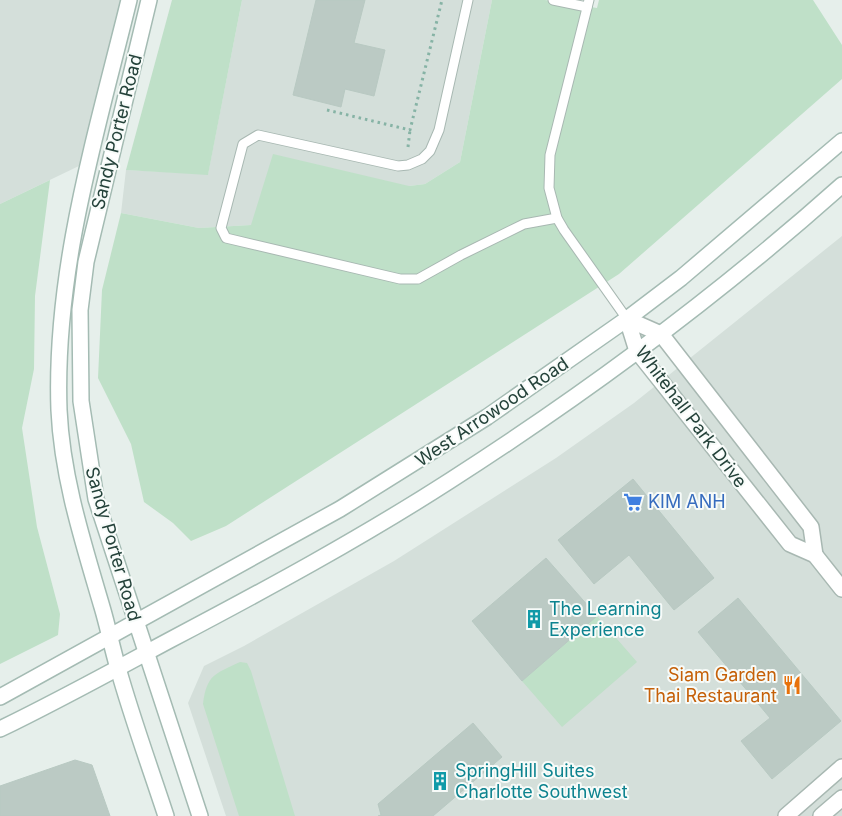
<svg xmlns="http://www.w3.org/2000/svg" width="842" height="816" font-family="Inter,sans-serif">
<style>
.built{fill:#d4dfda}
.green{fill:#bfe0c8}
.building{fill:#bbcac4;stroke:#b8c9c2}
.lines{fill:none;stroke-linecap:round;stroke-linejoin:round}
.lane-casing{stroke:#a8b8b2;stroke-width:11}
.street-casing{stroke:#a8b8b2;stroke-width:18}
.secondary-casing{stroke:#a4bbb3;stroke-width:18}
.path{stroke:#86b3a5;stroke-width:3;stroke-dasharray:2.5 4;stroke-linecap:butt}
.lane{stroke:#fff;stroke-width:9}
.street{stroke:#fff;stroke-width:15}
.secondary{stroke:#fff;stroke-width:15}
.labels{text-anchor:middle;stroke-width:4;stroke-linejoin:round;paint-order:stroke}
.street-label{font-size:18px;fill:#24423a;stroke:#f7fbf9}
.shop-label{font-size:18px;fill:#366cbe;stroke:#f7fbf9;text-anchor:start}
.culture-label{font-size:18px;fill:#0d838f;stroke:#f7fbf9;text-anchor:start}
.food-label{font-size:18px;fill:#c56008;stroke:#f7fbf9;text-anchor:end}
</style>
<rect width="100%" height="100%" fill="#e6efeb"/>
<g class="built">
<path d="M0,0H123L83,164L0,204Z"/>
<path d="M242,0H492L460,162L425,184L409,186L251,225L199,228L121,213L126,170L208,174Z"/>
<path d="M842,236V816H226L188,703L204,666L244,646L394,561L556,458L634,403Z"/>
</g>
<g class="green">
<path d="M172,0H242L208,175L126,170Z"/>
<path d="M492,0H545L597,8L599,0H813L842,45V79L619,274L226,526L191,541L173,523L144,502L131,444L98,378L102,290L121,213L199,228L251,225L273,154L409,186L425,184L460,162Z"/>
<path d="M50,180L35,296L34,369L22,428L37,527L60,614L58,635L0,664V204Z"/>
<path d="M597,616L637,662L562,727L522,681Z"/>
<path d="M240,662L247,663L251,671L295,816H239L203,704C207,674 215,674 240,662Z"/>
</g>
<g class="building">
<path d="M316,0H365L354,43L385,50L374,96L345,89L341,107L293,95Z"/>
<path d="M633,479L714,578L674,610L629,555L594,584L558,540Z"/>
<path d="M546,558L597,616L522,681L472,621Z"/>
<path d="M738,598L841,721L772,779L741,741L770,718L698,632Z"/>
<path d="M473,723L502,757L433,816H378L381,815L378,804Z"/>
<path d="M75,760L92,765L110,816H0V786Z"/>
</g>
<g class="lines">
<g class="lane-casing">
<g id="lane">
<path d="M468,0L439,130L430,151L422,159L408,165L398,166L258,135L243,144L221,228L226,238L400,279H418L461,255L524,224L557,218"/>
<path d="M553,0L587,7"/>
<path d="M589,0L550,155L549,188L557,218L564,230L627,319"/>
</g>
</g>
<g class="street-casing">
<g id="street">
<path d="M627,319L637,351L790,544L815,555L842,589"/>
<path d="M627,319L661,334L811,527L815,555"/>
<path d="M786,816L842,767"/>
<path d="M821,816L842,798"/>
</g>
</g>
<g class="secondary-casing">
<g id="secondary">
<path d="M129,0C96,135 54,270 59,410C62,477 83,542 102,607C108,627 112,648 118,668C132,718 150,767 166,816"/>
<path d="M149,0L86,262L80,310L81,401L96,499L200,816"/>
<path d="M0,697L340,509L487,417L627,319L681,278L842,141"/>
<path d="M0,729C58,701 114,670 170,640C265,590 361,538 451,480C588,392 720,294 842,185"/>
</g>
</g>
<g class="path">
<path d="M327,110L410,130L442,0"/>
<path d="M408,147L410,130"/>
</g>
<use href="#lane" class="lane"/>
<use href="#street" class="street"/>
<use href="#secondary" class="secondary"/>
</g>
<defs>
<g id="supermarket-bare" transform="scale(1.5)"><path d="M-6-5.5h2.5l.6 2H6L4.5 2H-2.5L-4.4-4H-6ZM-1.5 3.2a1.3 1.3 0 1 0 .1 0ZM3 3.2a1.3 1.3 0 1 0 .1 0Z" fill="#3f7fe0" stroke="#f7fbf9" stroke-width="2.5" paint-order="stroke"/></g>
<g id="building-bare" transform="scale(1.5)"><path d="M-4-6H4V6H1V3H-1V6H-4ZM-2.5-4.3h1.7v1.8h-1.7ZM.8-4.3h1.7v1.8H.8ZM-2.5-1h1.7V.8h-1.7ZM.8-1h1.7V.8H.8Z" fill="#0f9aa8" stroke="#f7fbf9" stroke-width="2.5" paint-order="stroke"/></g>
<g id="restaurant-bare" transform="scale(1.5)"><path d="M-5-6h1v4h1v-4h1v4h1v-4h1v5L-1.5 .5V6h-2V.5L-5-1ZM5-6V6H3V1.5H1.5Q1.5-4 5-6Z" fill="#e8710a" stroke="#f7fbf9" stroke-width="2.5" paint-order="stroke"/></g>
</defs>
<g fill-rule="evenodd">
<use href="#supermarket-bare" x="633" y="502"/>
<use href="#building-bare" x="534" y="619"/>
<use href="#restaurant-bare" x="792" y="685"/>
<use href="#building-bare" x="440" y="781"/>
</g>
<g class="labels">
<g class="street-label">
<text transform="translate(117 132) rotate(-76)" y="6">Sandy Porter Road</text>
<text transform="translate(492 412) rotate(-34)" y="6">West Arrowood Road</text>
<text transform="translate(691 417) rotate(53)" y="6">Whitehall Park Drive</text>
<text transform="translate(113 544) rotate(74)" y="6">Sandy Porter Road</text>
</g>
<g class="shop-label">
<text x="648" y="508">KIM ANH</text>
</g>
<g class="culture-label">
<text x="549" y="615">The Learning<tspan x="549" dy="21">Experience</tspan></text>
<text x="455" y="777">SpringHill Suites<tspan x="455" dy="21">Charlotte Southwest</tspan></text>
</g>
<g class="food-label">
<text x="777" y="681">Siam Garden<tspan x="777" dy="21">Thai Restaurant</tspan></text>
</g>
</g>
</svg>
